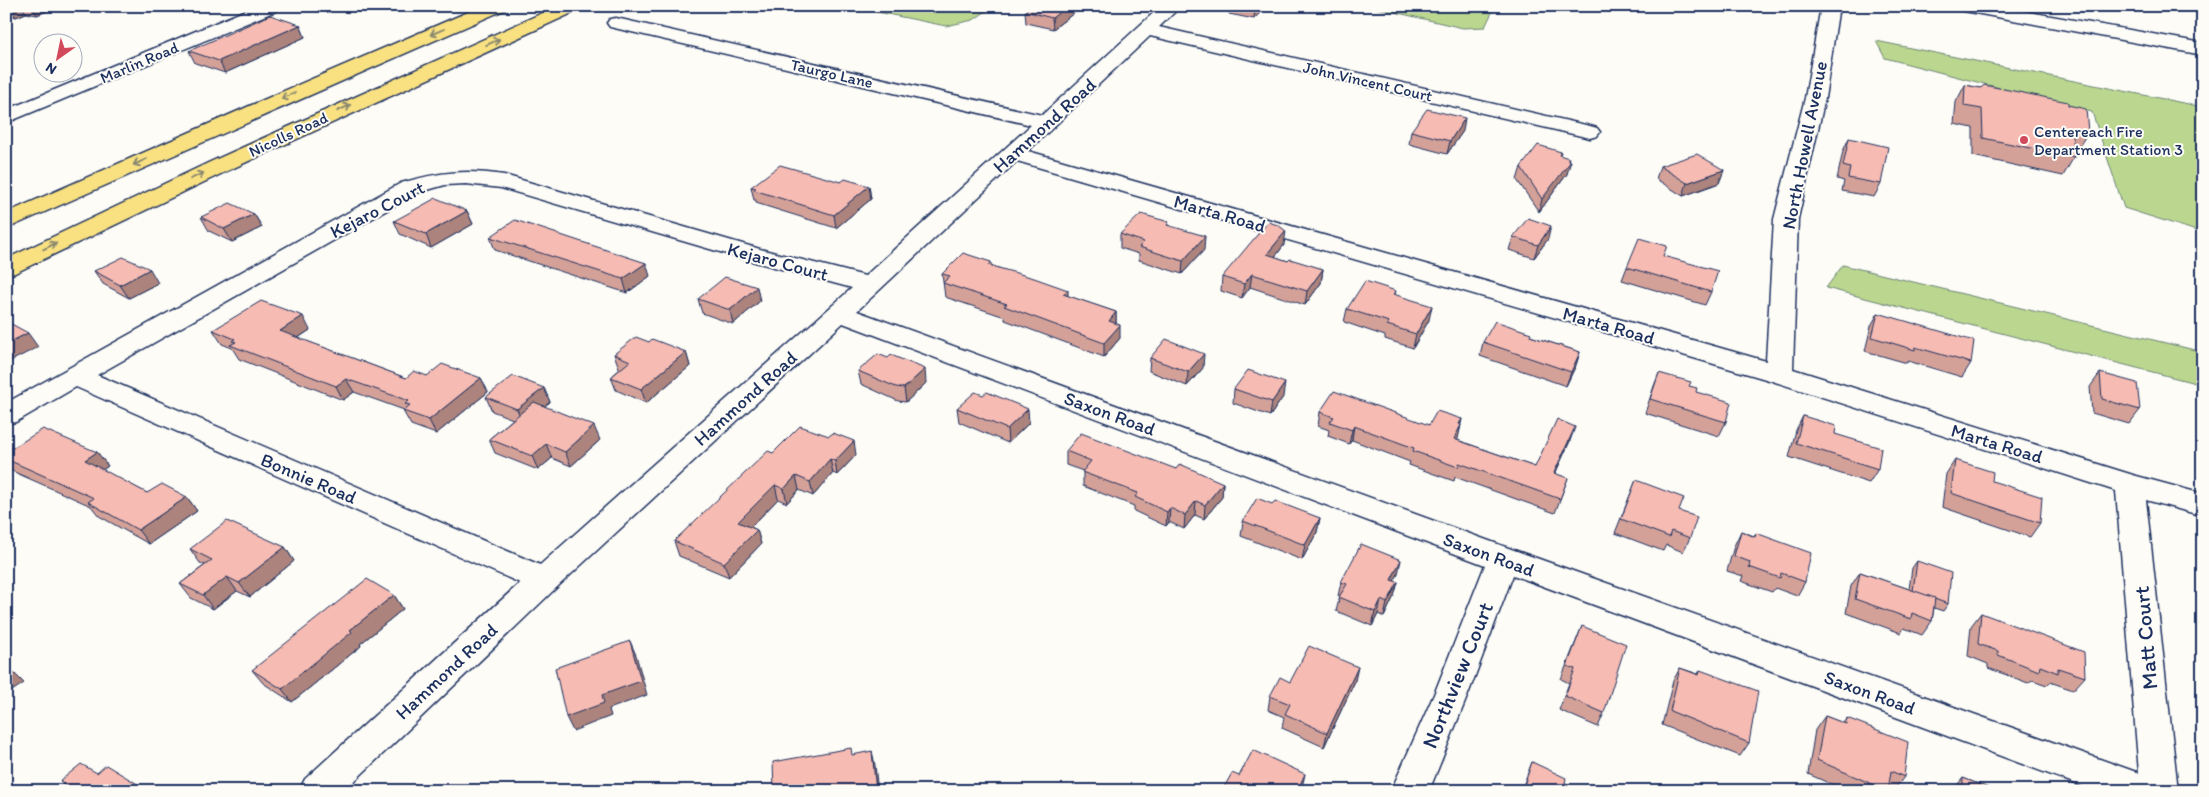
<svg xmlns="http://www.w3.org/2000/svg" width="2209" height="797" font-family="Itim,sans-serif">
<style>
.green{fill:#bbd78f;stroke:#6b8376}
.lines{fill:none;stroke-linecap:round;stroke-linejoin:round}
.minor-casing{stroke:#1b2f5e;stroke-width:3}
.highway-casing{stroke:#1b2f5e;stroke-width:3}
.minor{fill:#fdfcf7;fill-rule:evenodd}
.highway{fill:#f9e181;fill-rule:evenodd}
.wall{fill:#d4a199;stroke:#1b2f5e}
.shaded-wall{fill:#ac837d;stroke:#1b2f5e}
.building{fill:#f6bbb2;stroke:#1b2f5e}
.oneway{stroke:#8a8870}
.poi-dot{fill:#d1495b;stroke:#fdfcf7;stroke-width:2}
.labels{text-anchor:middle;stroke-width:4;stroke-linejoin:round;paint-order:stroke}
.far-street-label{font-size:16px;fill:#1b2f5e;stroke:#fdfcf7}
.far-poi-label{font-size:16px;fill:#1b2f5e;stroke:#fdfcf7;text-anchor:start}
.street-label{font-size:19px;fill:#1b2f5e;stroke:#fdfcf7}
.near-street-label{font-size:22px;fill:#1b2f5e;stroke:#fdfcf7}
</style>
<rect width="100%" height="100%" fill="#fdfcf7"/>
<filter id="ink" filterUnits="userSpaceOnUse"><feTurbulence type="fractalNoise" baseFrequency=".02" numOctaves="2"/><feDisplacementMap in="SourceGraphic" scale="10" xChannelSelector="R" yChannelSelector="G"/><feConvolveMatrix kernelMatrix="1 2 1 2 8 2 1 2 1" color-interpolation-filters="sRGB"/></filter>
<g filter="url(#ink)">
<g class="green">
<path d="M848,6H994L973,20L946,26Z"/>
<path d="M1368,6H1495L1485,27L1463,28Z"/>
<path d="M1876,41L2203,107V233L2124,208L2092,112L1885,58Z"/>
<path d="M1843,265L2203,352V385L1826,288Z"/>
</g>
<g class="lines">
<g class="minor-casing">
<g id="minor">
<path d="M256,6H281L278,10L6,123V110Z"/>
<path d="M1161,6H1181L1159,27L1590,126L1597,128L1600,132L1597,136L1590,138L1150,36L1028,151L1766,361L1774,219L1805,98L1821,6H1839L1825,98L1798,219L1793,369L2133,475L2203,494V516L2146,500L2178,791H2095L1513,575L1469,692L1429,791H1391L1435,692L1485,565L843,323L555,589L344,791H299L305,779L520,583L76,387L16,422L6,424V403L401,183C439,172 465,169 504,175L760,249L865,276L1031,125L610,27L607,23L610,19L616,18L1042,115ZM1017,161L1769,380L2116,491L2139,773L1514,550L857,311ZM466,184L501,188L744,259L852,288L540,565L97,375L417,193L445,185Z"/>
<path d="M1955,6H1995L2203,43V55L1964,11L1958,10Z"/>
</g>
</g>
<g class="highway-casing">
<g id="highway">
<path d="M482,6H507L504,10L6,229V213L279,93Z"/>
<path d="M558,6H582L579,10L225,172L15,273L6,275V259L210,162Z"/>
</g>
</g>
<use href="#minor" class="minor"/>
<use href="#highway" class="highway"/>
</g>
<g class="wall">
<path d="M6,6H60L37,15L26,13L16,17L6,14Z"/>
<path d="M1031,6H1083L1053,29L1026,23L1025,11Z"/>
<path d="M1229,6H1267L1254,19L1229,14Z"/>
<path d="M300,25L305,37L225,73L195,63L189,51Z"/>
<path d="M1965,85L2068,105L2088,132L2077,150L2073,149L2074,157L2063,176L1973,156V128L1954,124L1956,102Z"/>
<path d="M1411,131H1463L1447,154L1409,144Z"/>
<path d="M1849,138L1881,184L1874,197L1842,191L1844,181L1837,179L1843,151Z"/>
<path d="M1561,152L1560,155L1568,161L1567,174L1539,212L1517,180L1521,167Z"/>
<path d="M1660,166L1724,170L1719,183L1683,196L1656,179Z"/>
<path d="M841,182L869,186L871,199L836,228L756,203V200H754L751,187Z"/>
<path d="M467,211L473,224L431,248L400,234L394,221Z"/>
<path d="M254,214L262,227L232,242L209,231L201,217Z"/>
<path d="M1169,225L1204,250L1182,274L1139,260V254L1120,248V234Z"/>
<path d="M490,237L650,276L627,293L495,250Z"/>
<path d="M1513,237L1548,239L1534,258L1509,250Z"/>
<path d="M1284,245L1275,257L1288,261L1323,269L1321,283L1305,305L1250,287L1242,298L1221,291L1222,277Z"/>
<path d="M1663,256L1711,292L1705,305L1622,280L1627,267Z"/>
<path d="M991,262V265L1068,296L1116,312V323L1120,338L1104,357L1005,320V317L945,297L942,274Z"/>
<path d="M94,271L158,283L129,298L103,284Z"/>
<path d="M1396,291L1395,295L1429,320L1413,348L1385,339V336L1344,322L1347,309Z"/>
<path d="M698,299L760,301L733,324L702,313Z"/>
<path d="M1878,313L1971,363L1962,377L1908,361L1907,363L1865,351L1871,326Z"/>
<path d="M213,330H310L298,338L406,378L427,376L481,378L488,392L436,434L411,425L403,411L404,410L354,392L343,400L239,359L232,348L222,344Z"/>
<path d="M1530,336L1580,352L1576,365L1566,386L1480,356L1483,342Z"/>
<path d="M649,342L686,352L690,366L646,403L616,390L611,377L620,369L619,368L614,354Z"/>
<path d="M1150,358L1203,368L1187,386L1149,371Z"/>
<path d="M858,371L926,383L906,402L898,401L861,384Z"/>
<path d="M1659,373L1689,386L1696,392L1726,422L1719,436L1645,413L1654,386Z"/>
<path d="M2100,373L2140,410L2129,424L2092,413L2090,387Z"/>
<path d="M544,388L550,402L544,406L600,440L571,466L552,458L538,470L495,453L489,439L513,419L492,411L486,397Z"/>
<path d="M1234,389L1283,397L1270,416L1233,403Z"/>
<path d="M957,408L1029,423L1008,443L959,422Z"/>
<path d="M1320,412L1429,425L1462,419L1457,440L1535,467L1570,441L1555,474L1568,478L1555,513L1455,477L1454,481L1409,465L1410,462L1352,440L1349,444L1328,436L1329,430L1318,426Z"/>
<path d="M1803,416L1835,434L1878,469L1869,483L1789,457L1796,430Z"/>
<path d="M1066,451L1176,469L1223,483L1222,497L1204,519L1195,515L1184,529L1169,522L1166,526L1134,511V506L1083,486V471L1066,465Z"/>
<path d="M6,452H97L108,466L102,470L147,493L187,497L197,511L149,544L99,516L91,506L12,471L6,464Z"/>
<path d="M773,453L856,455L837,475L833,473L813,496L799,490L787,503L778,499L751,527L757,530L761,544L729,577L679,556L674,541Z"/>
<path d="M1955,460L1992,481L2040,523L2030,537L1942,507L1946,474Z"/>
<path d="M1636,480L1690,538L1683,552L1666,545L1663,551L1615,533Z"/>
<path d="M1320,518L1317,532L1302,560L1241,536L1243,521Z"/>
<path d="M1741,531L1754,536L1756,533L1805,582L1797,596L1775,588L1772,592L1741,581L1743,576L1727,571L1734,546Z"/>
<path d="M285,547L294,561L250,597L237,591L213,609L191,598L180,584L205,565L200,563L190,549Z"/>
<path d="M1917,561L1948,604L1943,611L1934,608L1932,621L1922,635L1904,628L1901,633L1846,613L1851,586L1860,572L1909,589L1912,568Z"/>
<path d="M1398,574L1394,581L1398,582L1394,596L1384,617L1378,614L1372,626L1336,611L1340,596H1338L1341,582Z"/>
<path d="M394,595L403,609L360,644L361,646L292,702L263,683L252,670Z"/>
<path d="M1981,613L2085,677L2073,690L2050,682L2047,685L2032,680L2028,683L1988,668V664L1968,656L1971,626Z"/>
<path d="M1582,626L1604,713L1598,727L1559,710L1569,683L1561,679Z"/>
<path d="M1680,668L1698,674L1700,670L1749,743L1740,756L1662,725L1673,681Z"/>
<path d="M1355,681L1324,747L1282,728L1284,717L1268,710L1270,696L1290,682Z"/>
<path d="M1825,716L1843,723L1847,718L1904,777L1893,791L1889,789V791H1847L1808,774L1815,730Z"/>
<path d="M1532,762L1565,783L1570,789L1574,791H1521Z"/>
<path d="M97,773L149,791H70L60,781Z"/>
<path d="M1963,778L1996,791H1952Z"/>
</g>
<g class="shaded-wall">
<path d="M9,6H22L26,13L16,17Z"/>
<path d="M31,6H60L37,15Z"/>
<path d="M1067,6H1083L1053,29L1052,18Z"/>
<path d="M1256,6H1267L1254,19L1255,8Z"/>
<path d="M300,25L305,37L225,73L219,61Z"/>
<path d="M1465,118L1463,131L1447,154L1450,141Z"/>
<path d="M1569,158L1566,167L1571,161L1567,174L1539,212L1542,199Z"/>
<path d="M1724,170L1719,183L1683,196L1687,183Z"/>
<path d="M869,186L871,199L836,228L834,215Z"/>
<path d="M467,211L473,224L431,248L426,234Z"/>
<path d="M254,214L262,227L232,242L224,229Z"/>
<path d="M1551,226L1548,239L1534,258L1538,245Z"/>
<path d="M1286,231L1284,245L1266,268L1267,254Z"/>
<path d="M1205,236L1204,250L1182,274L1183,261Z"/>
<path d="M646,263L650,276L627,293L623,279Z"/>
<path d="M150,269L158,283L129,298L120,285Z"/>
<path d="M1323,269L1321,283L1305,305L1307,291Z"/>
<path d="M1252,274L1250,287L1242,298L1244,284Z"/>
<path d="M757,287L760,301L733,324L730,310Z"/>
<path d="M1068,290V304L1063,294Z"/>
<path d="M1432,306L1429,320L1413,348L1416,334Z"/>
<path d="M1116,312V326L1109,321Z"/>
<path d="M303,316L310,330L287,345L280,331Z"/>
<path d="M1120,325V338L1104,357V343Z"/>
<path d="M28,333L38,347L7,363L6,344Z"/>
<path d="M686,352L690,366L646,403L641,389Z"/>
<path d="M1580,352L1576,365L1566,386L1571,372Z"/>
<path d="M1204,354L1203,368L1187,386L1188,372Z"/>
<path d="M925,369L926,383L906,402L904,388Z"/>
<path d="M481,378L488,392L436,434L429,420Z"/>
<path d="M346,379L354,392L343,400L336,386Z"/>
<path d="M1285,383L1283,397L1270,416L1272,402Z"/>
<path d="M544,388L550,402L523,423L517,409Z"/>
<path d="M1028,409L1029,423L1008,443L1007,429Z"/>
<path d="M1462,419L1459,431L1461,425L1458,439L1451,453L1459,424Z"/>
<path d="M594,426L600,440L571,466L565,452Z"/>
<path d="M1354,426L1352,440L1349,444L1352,430Z"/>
<path d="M1575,427L1570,441L1549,487L1554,473Z"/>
<path d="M854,441L856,455L837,475L835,461Z"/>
<path d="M546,444L552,458L538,470L532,456Z"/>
<path d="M97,452L108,466L96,474L85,460Z"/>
<path d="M830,459L833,473L813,496L810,482Z"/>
<path d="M796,476L799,490L787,503L784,489Z"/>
<path d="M1223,483L1222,497L1204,519L1205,505Z"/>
<path d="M775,485L778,499L742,536L738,522Z"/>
<path d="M187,497L197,511L149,544L138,530Z"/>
<path d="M1196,501L1195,515L1184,529L1185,515Z"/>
<path d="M1170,508L1169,522L1166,526L1167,512Z"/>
<path d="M1320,518L1317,532L1302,560L1305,545Z"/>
<path d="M757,530L761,544L729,577L724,563Z"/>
<path d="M285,547L294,561L250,597L239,583Z"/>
<path d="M1401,560L1398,574L1387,594L1391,580Z"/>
<path d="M227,577L237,591L213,609L203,595Z"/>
<path d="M1398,582L1394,596L1384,617L1387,603Z"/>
<path d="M394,595L403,609L360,644L361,646L292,702L282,689L350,630Z"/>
<path d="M1381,600L1378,614L1372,626L1375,612Z"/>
<path d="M630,641L636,655L647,695L609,709L611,716L573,731L566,717L602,695Z"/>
<path d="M6,661L12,667L8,669L6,668Z"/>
<path d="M1358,667L1355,681L1324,747L1327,733Z"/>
<path d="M10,669L24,683L6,695V672Z"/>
<path d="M872,751L875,765L878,791H876Z"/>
<path d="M1305,774L1302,788L1301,791H1297Z"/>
</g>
<g class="building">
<path d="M1031,6H1067L1052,18L1025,11Z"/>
<path d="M270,15L300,25L219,61L189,51Z"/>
<path d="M1965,85L1981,88L1984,85L2068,102V105L2086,109L2088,132L2072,128L2074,157L1983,138L1982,109L1964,106Z"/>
<path d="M1427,109L1465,118L1450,141L1411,131Z"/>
<path d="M1849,138L1888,147L1881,184L1848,178L1850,168L1843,166Z"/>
<path d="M1538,145L1561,152L1559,155L1569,158L1567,160L1571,161L1542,199L1521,167Z"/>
<path d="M1697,154L1724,170L1687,183L1660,166Z"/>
<path d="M780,165L841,182L845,179L869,186L834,215L754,190L756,188L751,187Z"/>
<path d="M436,198L467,211L426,234L394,221Z"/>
<path d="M230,203L254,214L224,229L201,217Z"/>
<path d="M1141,214L1169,222L1167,225L1205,236L1183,261L1139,247L1144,242L1120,234Z"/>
<path d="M1528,218L1551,226L1538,245L1513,237Z"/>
<path d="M515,220L646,263L623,279L490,237Z"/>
<path d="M1268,222L1278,225L1286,231L1267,254L1288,261L1290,259L1323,269L1307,291L1252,274L1244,284L1222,277Z"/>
<path d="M1639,238L1667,246L1663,256L1718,271L1711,292L1627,267Z"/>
<path d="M963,253L991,262L988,265L1034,278L1068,290L1063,294L1116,312L1109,321L1120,325L1104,343L1004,306L1007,304L943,283L950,276L942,274Z"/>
<path d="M123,257L150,269L120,285L94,271Z"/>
<path d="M725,277L757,287L730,310L698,299Z"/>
<path d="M1365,281L1396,291L1393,294L1432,306L1416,334L1387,325L1389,322L1347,309Z"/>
<path d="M261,301L303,316L280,331L406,378L414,371L427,376L442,364L481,378L429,420L403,411L410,405L405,404L409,401L346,379L336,386L230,345L236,342L232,341L235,339L213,330Z"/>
<path d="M1878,313L1974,341L1971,363L1915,347V350L1872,337Z"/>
<path d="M6,321L28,333L6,344Z"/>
<path d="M1495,321L1531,333L1530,336L1580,352L1571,372L1483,342Z"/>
<path d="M636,337L649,342L652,339L686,352L641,389L611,377L630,361L614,354Z"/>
<path d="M1166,339L1204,354L1188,372L1150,358Z"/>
<path d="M878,354L888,358L891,355L925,369L904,388L896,387L858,371Z"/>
<path d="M1248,370L1285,383L1272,402L1234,389Z"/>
<path d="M1659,373L1691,382L1689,386L1697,388L1696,392L1731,402L1726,422L1650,399Z"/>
<path d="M2100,373L2137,383L2140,410L2102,399Z"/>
<path d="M513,376L544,388L517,409L486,397Z"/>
<path d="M1334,391L1429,425L1437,411L1462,419L1459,424L1461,425L1454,439L1535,467L1557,419L1575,427L1554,473L1568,478L1560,499L1459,463L1458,467L1413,451L1414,448L1354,426L1352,430L1330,422L1334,417L1320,412Z"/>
<path d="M975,392L983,395L987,392L1028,409L1007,429L957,408Z"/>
<path d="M534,402L594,426L565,452L546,444L532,456L489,439Z"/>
<path d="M1803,416L1836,426L1835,434L1881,448L1878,469L1796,443Z"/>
<path d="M800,426L829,436L833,433L854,441L835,461L830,459L810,482L796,476L784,489L775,485L738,522L757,530L724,563L674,541L768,451L773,453Z"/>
<path d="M43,429L97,452L85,460L147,493L162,484L187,497L138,530L88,502L94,498L6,459V452Z"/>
<path d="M1081,433L1176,469L1180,464L1223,483L1205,505L1196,501L1185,515L1170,508L1167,512L1135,497L1138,493L1082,472L1091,461L1066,451Z"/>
<path d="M1955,460L1993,472L1992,481L2042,497L2040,523L1951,493Z"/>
<path d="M1636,480L1684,498L1679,511L1697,517L1690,538L1671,531L1669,537L1621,519Z"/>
<path d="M1257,498L1272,504L1275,501L1320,518L1305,545L1243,521Z"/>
<path d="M227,521L285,547L239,583L227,577L203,595L180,584L212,560L190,549Z"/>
<path d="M1741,531L1755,537L1756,533L1811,553L1805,582L1781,573L1780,578L1749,567L1750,562L1734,556Z"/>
<path d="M1361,544L1401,560L1391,580L1398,582L1387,603L1381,600L1375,612L1339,597L1347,584L1341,582Z"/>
<path d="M1917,561L1951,573L1948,604L1913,591Z"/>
<path d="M1860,572L1935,598L1932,621L1912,613L1911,619L1855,599Z"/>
<path d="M367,579L394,595L350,630L352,632L282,689L252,670Z"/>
<path d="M1981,613L2084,652L2085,677L2058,668V673L2040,666L2039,671L1998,655V651L1978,644Z"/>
<path d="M1582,626L1626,644L1604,713L1565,696L1575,669L1567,666Z"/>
<path d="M630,641L641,681L602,695L604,703L566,717L555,668Z"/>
<path d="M1309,646L1358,667L1327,733L1285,714L1290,704L1270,696L1280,677L1290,682Z"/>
<path d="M6,666L10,669L6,672Z"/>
<path d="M1680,668L1699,675L1700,670L1758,691L1749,743L1670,711Z"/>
<path d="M1825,716L1846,724L1847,718L1908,742L1904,777L1891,771L1888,791L1817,760Z"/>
<path d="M851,748L852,755L872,751L876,791H774L773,762Z"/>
<path d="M1253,750L1305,774L1297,791H1222L1232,773L1239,776Z"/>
<path d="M1532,762L1566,778L1565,783L1571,786L1570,789L1574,791H1522Z"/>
<path d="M81,764L97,773L106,765L149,791H75L60,781Z"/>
<path d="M1963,778L1996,791H1963Z"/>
</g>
<defs><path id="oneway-shaft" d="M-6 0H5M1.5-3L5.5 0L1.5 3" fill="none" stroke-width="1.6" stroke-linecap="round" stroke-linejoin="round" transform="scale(1.25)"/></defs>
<g class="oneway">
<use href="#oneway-shaft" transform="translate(437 32) rotate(157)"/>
<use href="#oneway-shaft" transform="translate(493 42) rotate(-24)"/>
<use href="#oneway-shaft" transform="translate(288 96) rotate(157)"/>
<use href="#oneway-shaft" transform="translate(344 108) rotate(-25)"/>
<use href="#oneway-shaft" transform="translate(140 162) rotate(156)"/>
<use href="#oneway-shaft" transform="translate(197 176) rotate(-25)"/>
<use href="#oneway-shaft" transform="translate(50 246) rotate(-26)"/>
</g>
</g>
<circle class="poi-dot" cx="2024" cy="140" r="5"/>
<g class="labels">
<g class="far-street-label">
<text transform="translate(139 62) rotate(-23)" y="6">Marlin Road</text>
<text transform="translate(832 73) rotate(13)" y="6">Taurgo Lane</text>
<text transform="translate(1368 81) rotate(13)" y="6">John Vincent Court</text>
<text transform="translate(288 134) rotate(-25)" y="6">Nicolls Road</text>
</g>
<g class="far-poi-label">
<text x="2034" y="137">Centereach Fire<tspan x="2034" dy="18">Department Station 3</tspan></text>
</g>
<g class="street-label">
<text transform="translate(1044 125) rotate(-42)" y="7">Hammond Road</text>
<text transform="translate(1804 145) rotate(-79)" y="7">North Howell Avenue</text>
<text transform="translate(377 209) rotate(-27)" y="7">Kejaro Court</text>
<text transform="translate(1220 213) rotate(16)" y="7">Marta Road</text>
<text transform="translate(778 261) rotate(15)" y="7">Kejaro Court</text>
<text transform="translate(1609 325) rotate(16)" y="7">Marta Road</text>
<text transform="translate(745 398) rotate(-42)" y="7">Hammond Road</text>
<text transform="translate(1110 413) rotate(20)" y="7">Saxon Road</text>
<text transform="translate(1997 443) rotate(17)" y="7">Marta Road</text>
<text transform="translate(309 478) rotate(23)" y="7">Bonnie Road</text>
<text transform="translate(1489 554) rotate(20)" y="7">Saxon Road</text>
<text transform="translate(446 671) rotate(-43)" y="7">Hammond Road</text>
<text transform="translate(1870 692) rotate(20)" y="7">Saxon Road</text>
</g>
<g class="near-street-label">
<text transform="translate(2145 638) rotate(-95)" y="8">Matt Court</text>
<text transform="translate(1457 675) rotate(-68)" y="8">Northview Court</text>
</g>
</g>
<rect width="2209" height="797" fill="none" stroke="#fdfcf7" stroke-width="25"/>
<rect x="12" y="12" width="2184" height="772" fill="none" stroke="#1b2f5e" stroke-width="2" filter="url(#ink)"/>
<g transform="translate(58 58) rotate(213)"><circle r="24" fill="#fdfcf7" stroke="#a3aaba"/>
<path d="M0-4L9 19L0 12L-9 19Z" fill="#d1495b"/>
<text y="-8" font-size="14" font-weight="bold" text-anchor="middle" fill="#1b2f5e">N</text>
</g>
</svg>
